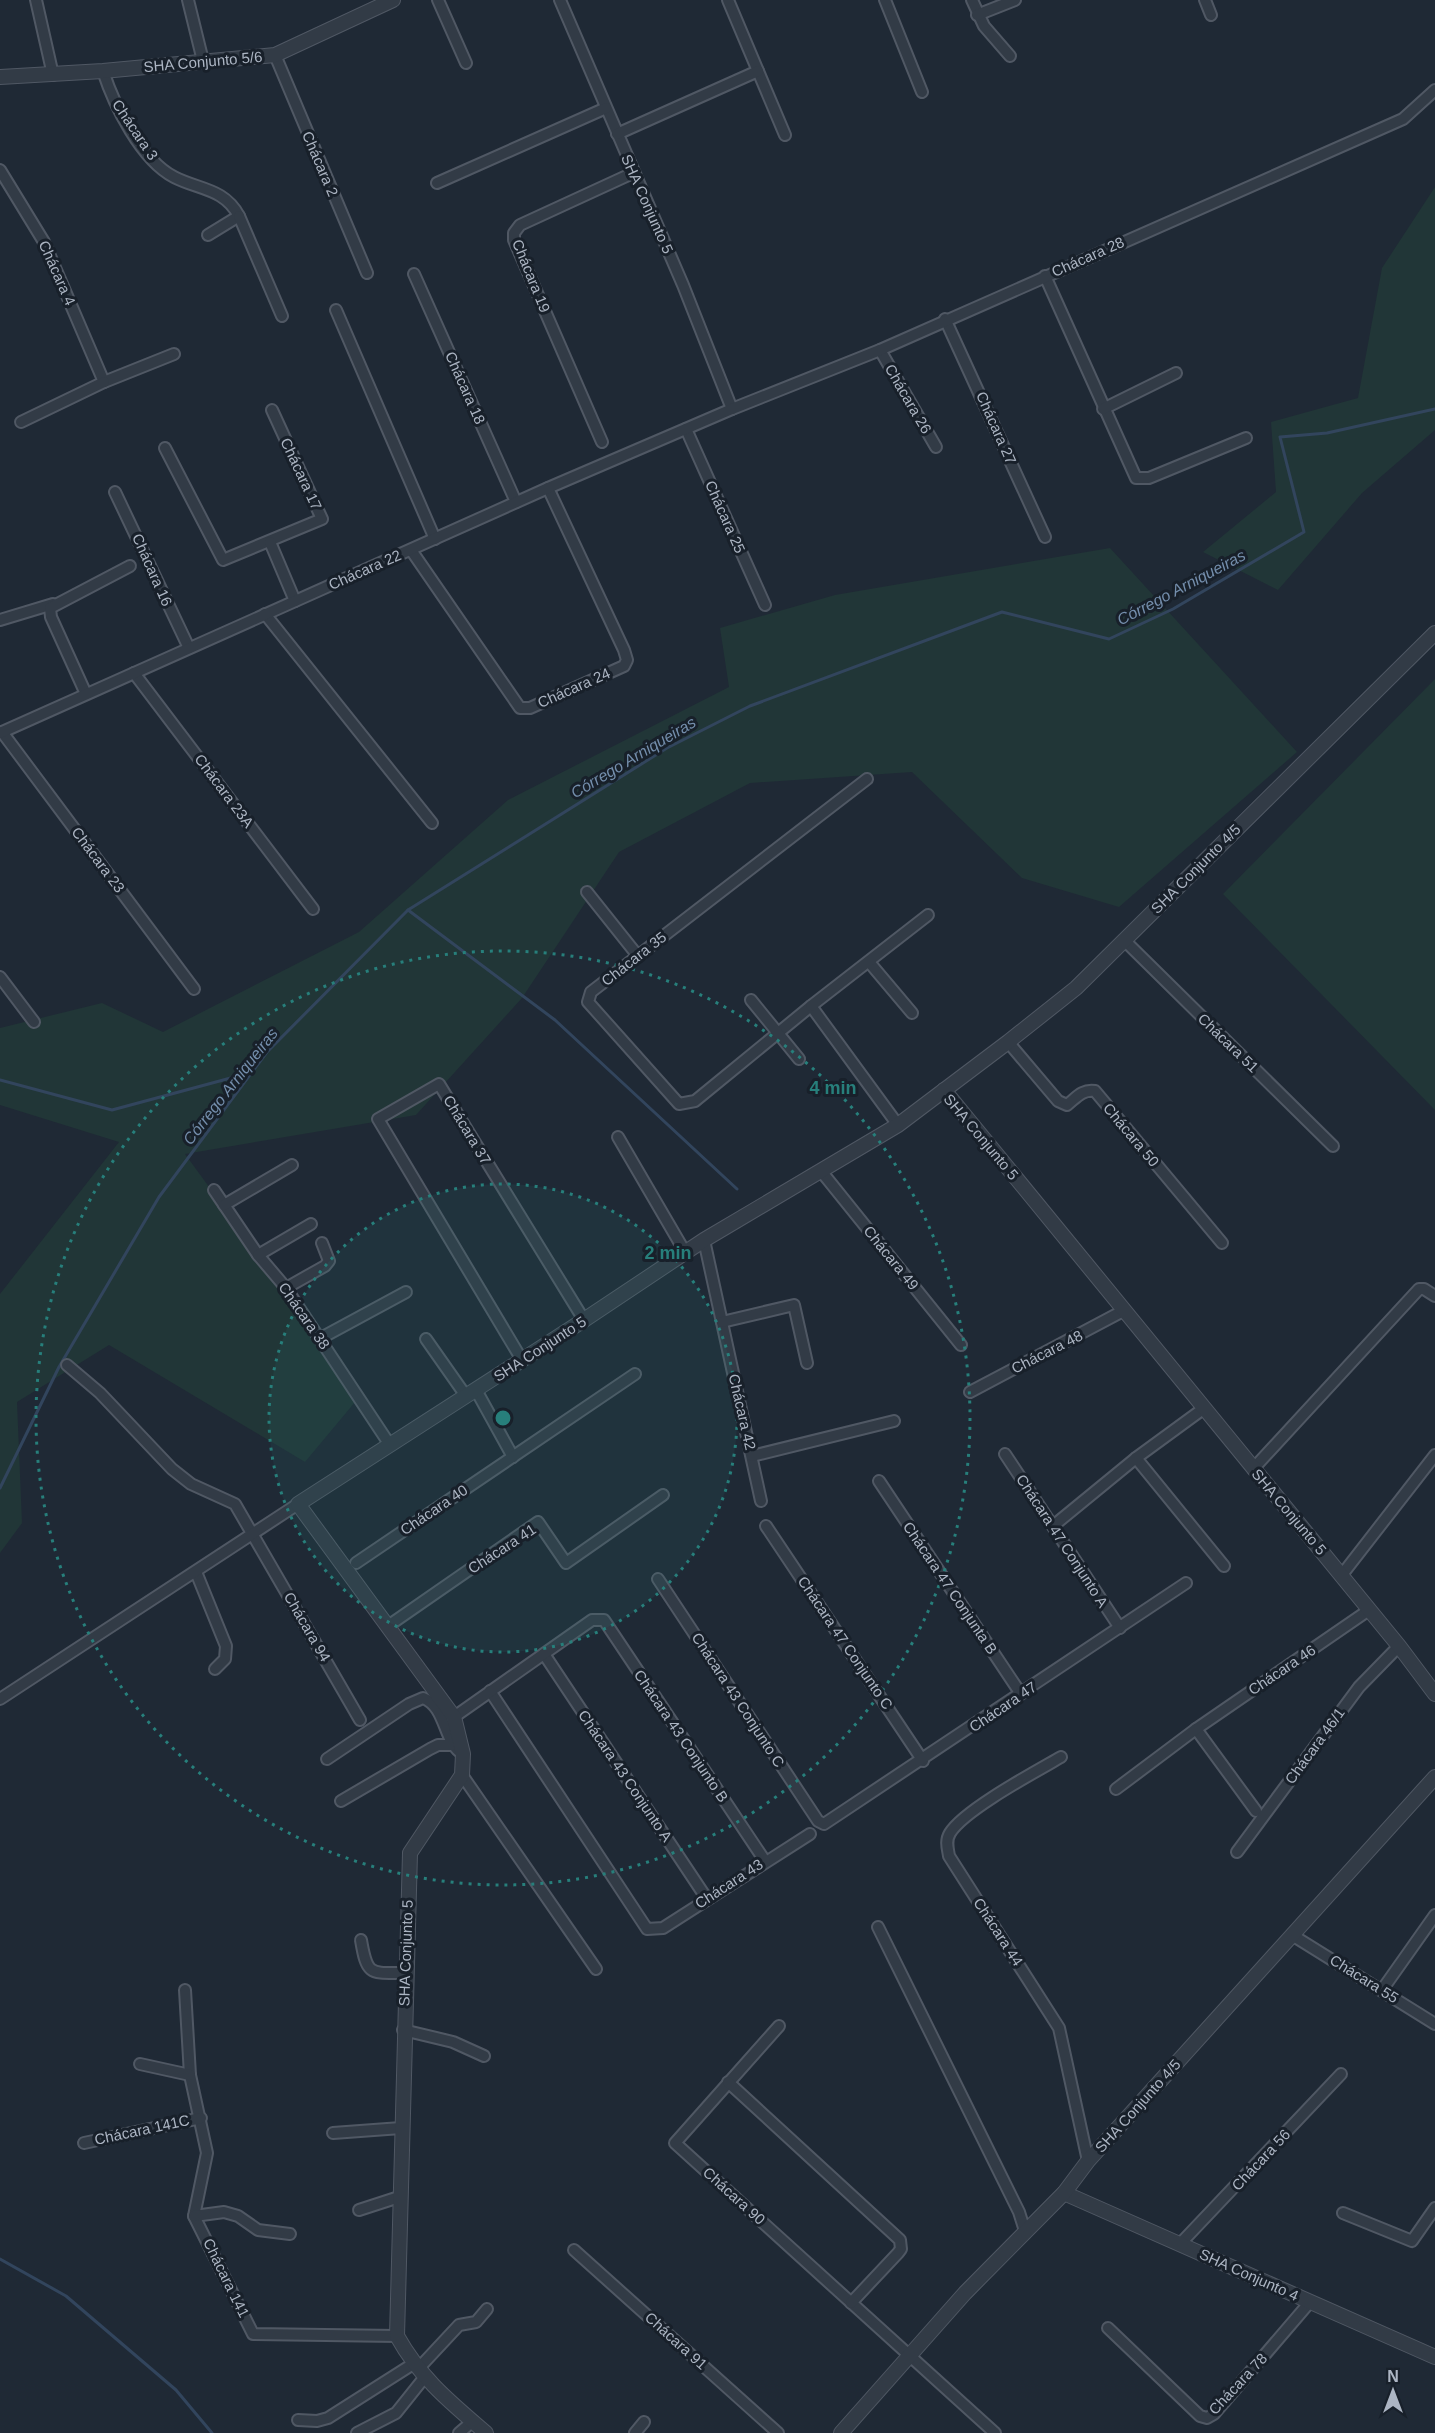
<svg xmlns="http://www.w3.org/2000/svg" width="1435" height="2433" font-family="Helvetica,sans-serif">
<style>
.green{fill:#213637}
.lines{fill:none;stroke-linecap:round;stroke-linejoin:round}
.stream{stroke:#32455d;stroke-width:3}
.minor-casing{stroke:#505864;stroke-width:14}
.tertiary-casing{stroke:#505864;stroke-width:16}
.minor{stroke:#323b46;stroke-width:10}
.tertiary{stroke:#323b46;stroke-width:14}
.ring{fill:none;stroke:#277f7b;stroke-width:3;stroke-dasharray:3 6}
.labels{text-anchor:middle;stroke-width:6;stroke-linejoin:round;paint-order:stroke}
.street-label{font-size:15px;fill:#acb5c3;stroke:#18202a}
.water-label{font-size:16px;font-style:italic;fill:#748eac;stroke:#18202a}
.centre{fill:#277f7b;stroke:#18202a;stroke-width:3}
.ring-label{font-size:18px;text-anchor:middle;font-weight:bold;fill:#277f7b;stroke:#18202a;stroke-width:6;stroke-linejoin:round;paint-order:stroke}
</style>
<rect width="100%" height="100%" fill="#1f2935"/>
<g class="green">
<path d="M1435,187V430L1362,493L1278,590L1203,552L1276,492L1271,422L1358,398L1382,268Z"/>
<path d="M1110,548L1297,752L1119,907L1022,878L912,772L750,783L619,852L522,998L416,1115L185,1154L361,1395L305,1462L109,1345L17,1402L22,1523L0,1553V1294L119,1142L0,1105V1028L102,1003L163,1032L359,932L508,800L729,687L720,628L835,595Z"/>
<path d="M1435,679V1110L1223,894Z"/>
</g>
<g class="lines">
<g class="stream">
<path d="M408,910L555,1020L737,1189"/>
<path d="M0,1080L112,1110L253,1072"/>
<path d="M0,1488L59,1367L159,1197L267,1052L408,910L667,748L750,706L1002,612L1109,639L1173,609L1304,532L1280,437L1327,433L1435,409"/>
<path d="M0,2259L66,2296L176,2390L212,2433"/>
</g>
<g class="minor-casing">
<g id="minor">
<path d="M36,0L53,75"/>
<path d="M188,0L203,61"/>
<path d="M438,0L466,63"/>
<path d="M560,0L683,285L732,409"/>
<path d="M728,0L785,135"/>
<path d="M885,0L922,92"/>
<path d="M972,0L984,26L1010,56"/>
<path d="M1205,0L1211,15"/>
<path d="M977,15L1015,0"/>
<path d="M275,55L367,273"/>
<path d="M103,71C114,105 141,160 174,177C199,190 224,188 239,216L208,235"/>
<path d="M617,134L758,71"/>
<path d="M0,170L44,242L104,382L174,354"/>
<path d="M437,183L606,108"/>
<path d="M239,216L282,316"/>
<path d="M414,274L516,502"/>
<path d="M1045,276L1136,478H1149L1246,438"/>
<path d="M336,310L435,539"/>
<path d="M945,319L1045,537"/>
<path d="M880,350L936,447"/>
<path d="M1103,409L1176,373"/>
<path d="M21,422L104,382"/>
<path d="M686,429L765,605"/>
<path d="M602,442L514,240V233L520,225L633,173"/>
<path d="M165,448L223,560L322,519L272,410"/>
<path d="M115,492L189,648"/>
<path d="M270,542L295,601"/>
<path d="M411,550L520,708H530L624,666L627,660L624,650L548,488"/>
<path d="M265,614L432,823"/>
<path d="M0,620L53,604"/>
<path d="M134,673L313,909"/>
<path d="M86,694L51,617L50,608L130,566"/>
<path d="M2,732L194,989"/>
<path d="M0,733L548,488L732,409L880,350L1403,119L1435,90"/>
<path d="M867,779L591,992L588,1002L679,1104L695,1101L811,1006L898,1125"/>
<path d="M587,892L638,956"/>
<path d="M1124,940L1333,1146"/>
<path d="M869,962L912,1013"/>
<path d="M0,977L34,1022"/>
<path d="M751,1000L799,1059"/>
<path d="M811,1006L928,915"/>
<path d="M1008,1042L1058,1101L1067,1105C1076,1098 1082,1089 1095,1091L1222,1243"/>
<path d="M618,1137L685,1252"/>
<path d="M821,1171L961,1345"/>
<path d="M214,1190L258,1255L286,1288L390,1445"/>
<path d="M224,1205L292,1165"/>
<path d="M704,1240L761,1501"/>
<path d="M258,1255L311,1224"/>
<path d="M286,1288L325,1266L329,1261L322,1243"/>
<path d="M722,1322L794,1305L807,1363"/>
<path d="M321,1338L406,1292"/>
<path d="M426,1339L466,1396"/>
<path d="M522,1360L378,1119L439,1084L584,1320"/>
<path d="M67,1365L100,1393L172,1469L191,1484L235,1504L360,1720"/>
<path d="M476,1390L513,1457"/>
<path d="M970,1392L1123,1311"/>
<path d="M1005,1454L1120,1628"/>
<path d="M752,1456L894,1421"/>
<path d="M1136,1458L1224,1566"/>
<path d="M1253,1469L1419,1289H1424L1435,1296"/>
<path d="M879,1481L1021,1694"/>
<path d="M766,1526L923,1761"/>
<path d="M1053,1526L1136,1458L1203,1409"/>
<path d="M356,1563L635,1374"/>
<path d="M196,1572L226,1646L225,1659L215,1669"/>
<path d="M1341,1576L1435,1455"/>
<path d="M658,1579L818,1821L824,1824L1186,1583"/>
<path d="M388,1626L538,1522L566,1563L663,1495"/>
<path d="M544,1654L707,1899"/>
<path d="M490,1691L647,1929L663,1928L810,1834"/>
<path d="M0,1699L298,1504"/>
<path d="M454,1717L592,1620H604L765,1861"/>
<path d="M1196,1729L1256,1811"/>
<path d="M1061,1757C1035,1772 964,1810 950,1833C945,1841 948,1849 949,1856L1059,2028L1088,2161"/>
<path d="M327,1759L409,1704L423,1698C447,1707 443,1743 463,1754"/>
<path d="M462,1775L596,1969"/>
<path d="M1116,1789L1196,1729L1369,1610"/>
<path d="M341,1801L430,1749L438,1745H453"/>
<path d="M1237,1852L1359,1687L1399,1646"/>
<path d="M878,1927L1019,2212L1025,2231"/>
<path d="M1292,1935L1435,2024"/>
<path d="M361,1940C367,1976 370,1973 405,1973"/>
<path d="M185,1990L190,2075L207,2153L194,2216L253,2334L397,2336"/>
<path d="M1382,1990L1435,1915"/>
<path d="M779,2026L675,2143L995,2433"/>
<path d="M403,2030L453,2042L484,2056"/>
<path d="M140,2064L190,2075"/>
<path d="M728,2082L900,2240L901,2249L898,2253L851,2303"/>
<path d="M333,2133L401,2128"/>
<path d="M84,2143L201,2118"/>
<path d="M359,2210L399,2197"/>
<path d="M1343,2213L1412,2241L1435,2208"/>
<path d="M194,2216L224,2212L238,2216L258,2230L290,2234"/>
<path d="M1180,2244L1341,2074"/>
<path d="M574,2250L778,2433"/>
<path d="M1108,2328L1200,2416L1207,2418L1214,2414L1310,2302"/>
<path d="M418,2369L459,2325L476,2322L487,2309"/>
<path d="M298,2420L317,2421L328,2418L413,2364"/>
<path d="M357,2433L396,2413L424,2378"/>
<path d="M459,2433L473,2421"/>
<path d="M635,2433L644,2422"/>
</g>
</g>
<g class="tertiary-casing">
<g id="tertiary">
<path d="M0,77L103,71L275,55L393,0"/>
<path d="M944,1090L1399,1646L1435,1694"/>
<path d="M1064,2193L1435,2357"/>
<path d="M486,2433C450,2402 421,2379 397,2336L410,1853L462,1775L463,1754L454,1717L298,1504L584,1320L704,1240L898,1125L1008,1042L1076,988L1435,633"/>
<path d="M841,2433L965,2293L1064,2193L1088,2161L1435,1777"/>
</g>
</g>
<use href="#minor" class="minor"/>
<use href="#tertiary" class="tertiary"/>
</g>
<circle cx="503" cy="1418" r="234" fill="#277f7b" fill-opacity=".12"/>
<g class="ring">
<circle cx="503" cy="1418" r="234"/>
<circle cx="503" cy="1418" r="467"/>
</g>
<g class="labels">
<g class="street-label">
<text transform="translate(203 62) rotate(-5)" y="5">SHA Conjunto 5/6</text>
<text transform="translate(135 130) rotate(56)" y="5">Chácara 3</text>
<text transform="translate(320 164) rotate(67)" y="5">Chácara 2</text>
<text transform="translate(647 204) rotate(66)" y="5">SHA Conjunto 5</text>
<text transform="translate(1088 257) rotate(-24)" y="5">Chácara 28</text>
<text transform="translate(57 273) rotate(66)" y="5">Chácara 4</text>
<text transform="translate(531 276) rotate(68)" y="5">Chácara 19</text>
<text transform="translate(465 388) rotate(66)" y="5">Chácara 18</text>
<text transform="translate(908 399) rotate(60)" y="5">Chácara 26</text>
<text transform="translate(996 428) rotate(66)" y="5">Chácara 27</text>
<text transform="translate(301 474) rotate(65)" y="5">Chácara 17</text>
<text transform="translate(725 517) rotate(66)" y="5">Chácara 25</text>
<text transform="translate(152 570) rotate(66)" y="5">Chácara 16</text>
<text transform="translate(365 570) rotate(-24)" y="5">Chácara 22</text>
<text transform="translate(574 688) rotate(-24)" y="5">Chácara 24</text>
<text transform="translate(224 791) rotate(53)" y="5">Chácara 23A</text>
<text transform="translate(98 860) rotate(53)" y="5">Chácara 23</text>
<text transform="translate(1196 869) rotate(-45)" y="5">SHA Conjunto 4/5</text>
<text transform="translate(634 959) rotate(-38)" y="5">Chácara 35</text>
<text transform="translate(1228 1043) rotate(44)" y="5">Chácara 51</text>
<text transform="translate(467 1130) rotate(59)" y="5">Chácara 37</text>
<text transform="translate(1131 1135) rotate(50)" y="5">Chácara 50</text>
<text transform="translate(981 1137) rotate(50)" y="5">SHA Conjunto 5</text>
<text transform="translate(891 1258) rotate(51)" y="5">Chácara 49</text>
<text transform="translate(304 1316) rotate(55)" y="5">Chácara 38</text>
<text transform="translate(540 1349) rotate(-33)" y="5">SHA Conjunto 5</text>
<text transform="translate(1047 1352) rotate(-27)" y="5">Chácara 48</text>
<text transform="translate(742 1412) rotate(77)" y="5">Chácara 42</text>
<text transform="translate(434 1510) rotate(-34)" y="5">Chácara 40</text>
<text transform="translate(1289 1512) rotate(50)" y="5">SHA Conjunto 5</text>
<text transform="translate(1062 1541) rotate(57)" y="5">Chácara 47 Conjunto A</text>
<text transform="translate(502 1549) rotate(-33)" y="5">Chácara 41</text>
<text transform="translate(950 1588) rotate(56)" y="5">Chácara 47 Conjunta B</text>
<text transform="translate(307 1627) rotate(60)" y="5">Chácara 94</text>
<text transform="translate(845 1643) rotate(56)" y="5">Chácara 47 Conjunto C</text>
<text transform="translate(1282 1670) rotate(-34)" y="5">Chácara 46</text>
<text transform="translate(738 1700) rotate(57)" y="5">Chácara 43 Conjunto C</text>
<text transform="translate(1003 1707) rotate(-34)" y="5">Chácara 47</text>
<text transform="translate(681 1736) rotate(56)" y="5">Chácara 43 Conjunto B</text>
<text transform="translate(1315 1746) rotate(-54)" y="5">Chácara 46/1</text>
<text transform="translate(625 1776) rotate(56)" y="5">Chácara 43 Conjunto A</text>
<text transform="translate(729 1884) rotate(-33)" y="5">Chácara 43</text>
<text transform="translate(998 1932) rotate(57)" y="5">Chácara 44</text>
<text transform="translate(406 1953) rotate(-88)" y="5">SHA Conjunto 5</text>
<text transform="translate(1364 1979) rotate(32)" y="5">Chácara 55</text>
<text transform="translate(1138 2106) rotate(-48)" y="5">SHA Conjunto 4/5</text>
<text transform="translate(142 2130) rotate(-12)" y="5">Chácara 141C</text>
<text transform="translate(1261 2160) rotate(-47)" y="5">Chácara 56</text>
<text transform="translate(734 2196) rotate(42)" y="5">Chácara 90</text>
<text transform="translate(1249 2275) rotate(24)" y="5">SHA Conjunto 4</text>
<text transform="translate(226 2278) rotate(64)" y="5">Chácara 141</text>
<text transform="translate(676 2341) rotate(42)" y="5">Chácara 91</text>
<text transform="translate(1238 2384) rotate(-47)" y="5">Chácara 78</text>
</g>
<g class="water-label">
<text transform="translate(1181 587) rotate(-28)" y="6">Córrego Arniqueiras</text>
<text transform="translate(633 757) rotate(-31)" y="6">Córrego Arniqueiras</text>
<text transform="translate(230 1086) rotate(-52)" y="6">Córrego Arniqueiras</text>
</g>
</g>
<circle cx="503" cy="1418" r="9" class="centre"/>
<g class="ring-label">
<text x="833" y="1094">4 min</text>
<text x="668" y="1259">2 min</text>
</g>
<g transform="translate(1393 2391)" stroke="#18202a" stroke-width="4.5" paint-order="stroke">
<path d="M0-4.5L10 22L0 15L-10 22Z" fill="#acb5c3"/>
<text y="-9" font-size="16" font-weight="bold" text-anchor="middle" fill="#acb5c3">N</text>
</g>
</svg>
